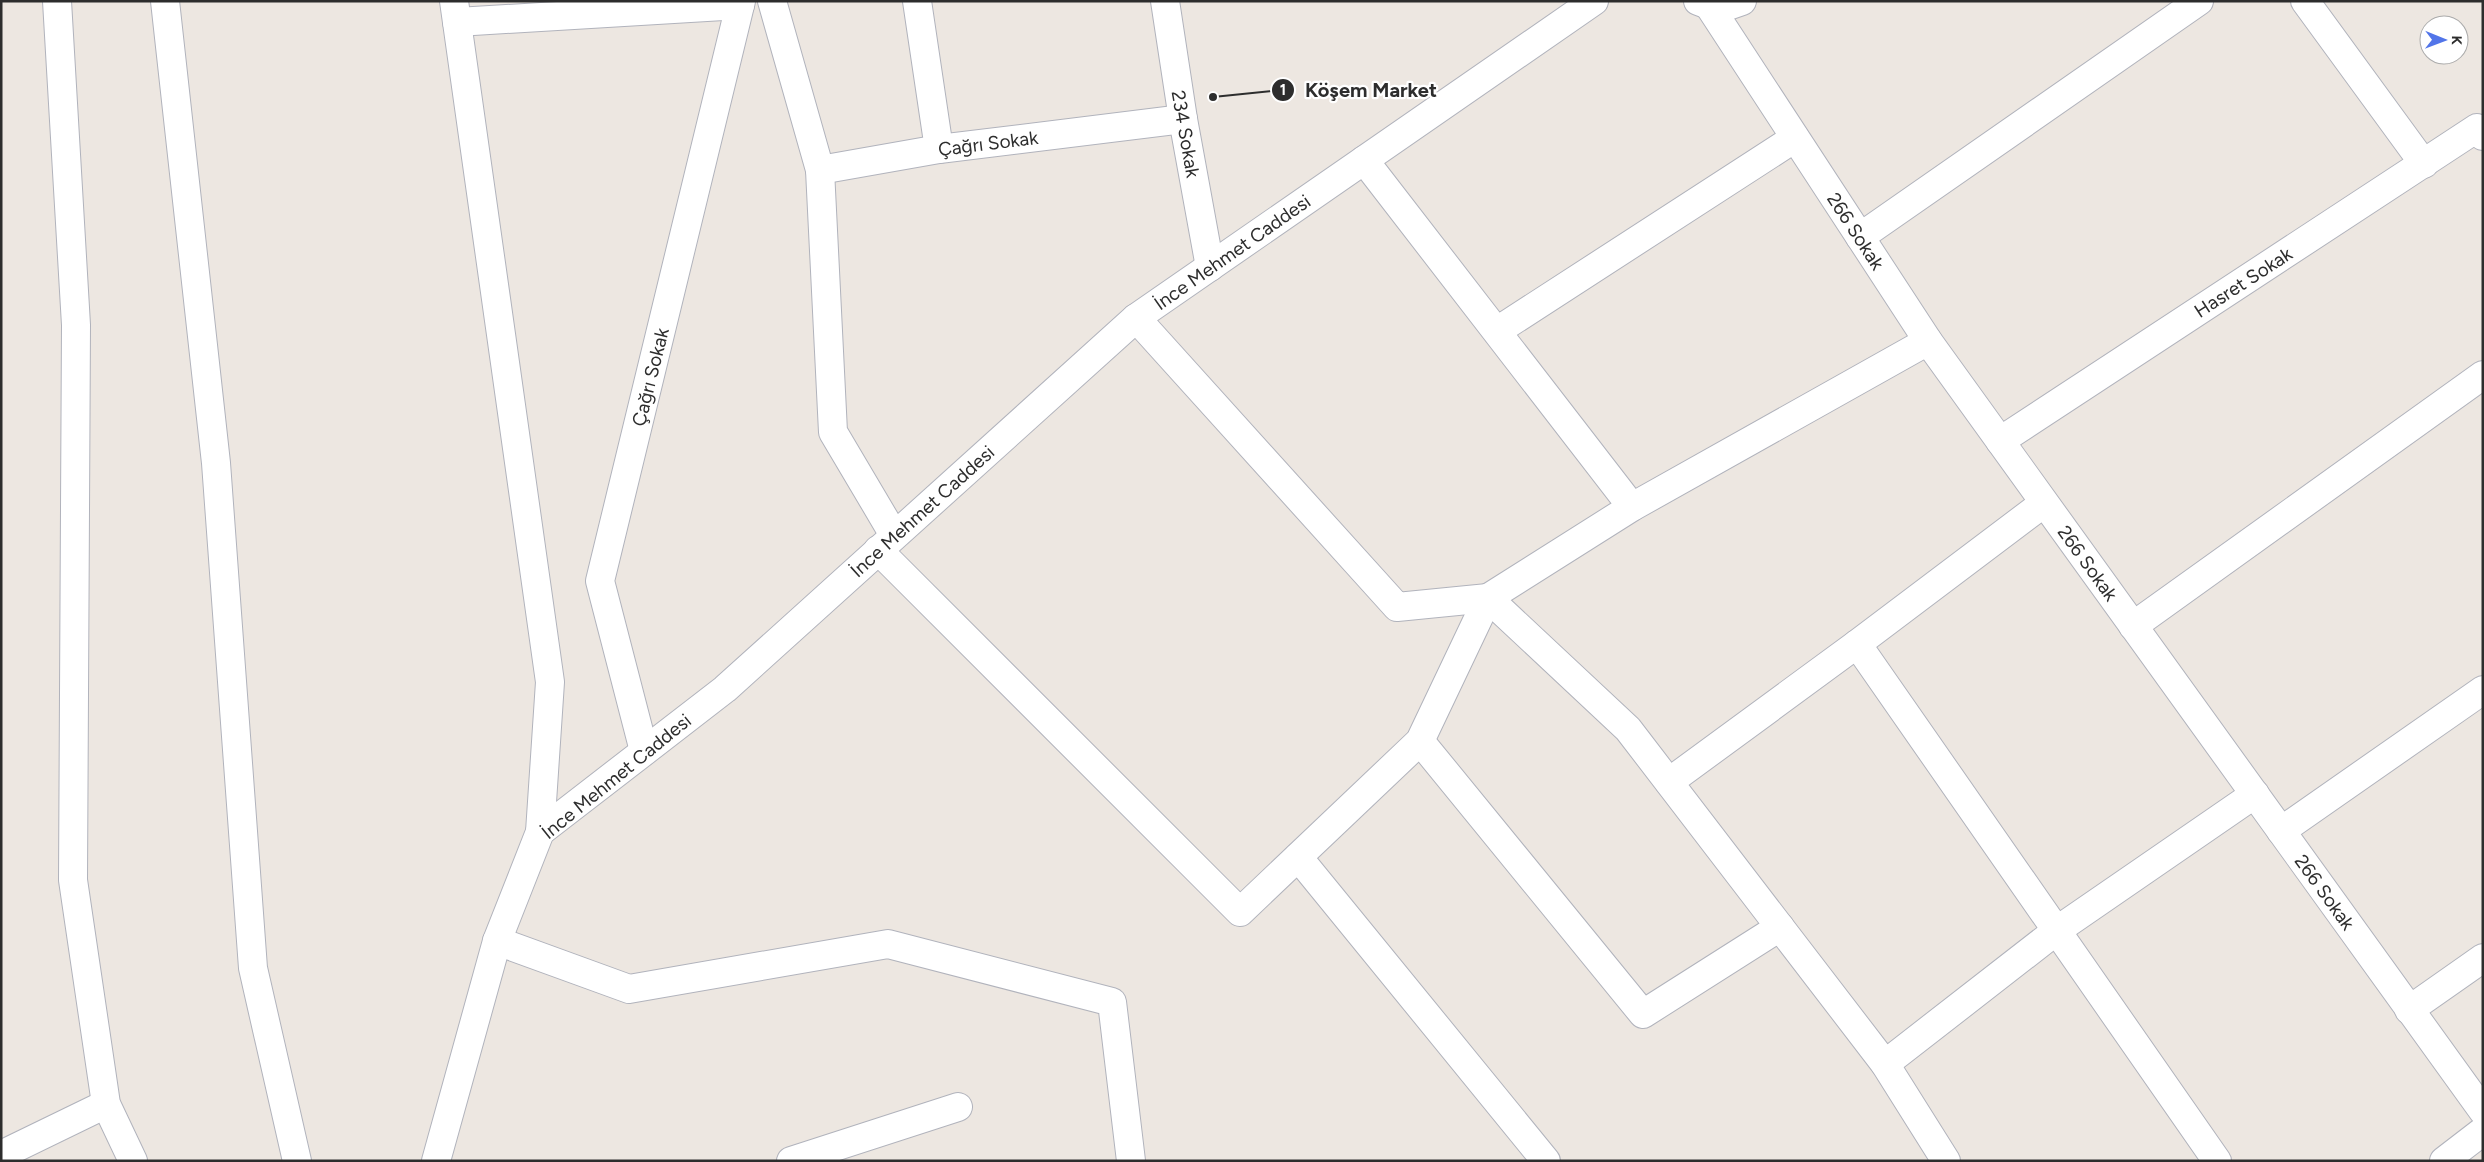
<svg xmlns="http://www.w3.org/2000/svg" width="2484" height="1162" font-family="Figtree,sans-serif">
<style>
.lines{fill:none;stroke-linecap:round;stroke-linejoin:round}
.minor-casing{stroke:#b1b3bc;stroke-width:30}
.tertiary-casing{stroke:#b1b3bc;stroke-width:30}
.minor{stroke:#fff;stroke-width:28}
.tertiary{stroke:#fff;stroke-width:28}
.labels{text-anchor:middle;stroke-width:4.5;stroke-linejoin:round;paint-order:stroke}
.street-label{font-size:19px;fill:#2d2d2d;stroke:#fff}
.leader{fill:none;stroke:#2d2d2d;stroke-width:2}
.callout-dot{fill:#2d2d2d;stroke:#fff;stroke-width:2}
.mark-label{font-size:15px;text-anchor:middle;font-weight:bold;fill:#fff}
.callout-label{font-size:20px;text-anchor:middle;font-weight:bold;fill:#2d2d2d;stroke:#fff;stroke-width:4.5;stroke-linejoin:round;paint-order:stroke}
</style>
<rect width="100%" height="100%" fill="#ede7e1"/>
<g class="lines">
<g class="minor-casing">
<g id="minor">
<path d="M57,1L76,325L73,880L106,1104L133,1161"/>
<path d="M165,1L216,463L253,968L297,1161"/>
<path d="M454,1L550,682L540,832"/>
<path d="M772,1L820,170L939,149L1183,119"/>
<path d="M917,1L939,149"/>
<path d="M1165,1L1183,119L1210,267"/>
<path d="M1706,1L1928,341L2483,1111"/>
<path d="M2305,1L2424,164"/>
<path d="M457,22L740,5"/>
<path d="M1364,160L1632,507"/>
<path d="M820,170L833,432L894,535"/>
<path d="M1860,237L2199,1"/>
<path d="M1136,318L1397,607L1488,598L1628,729L1885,1064L1946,1161"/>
<path d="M1497,331L1795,138"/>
<path d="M2000,441L2477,128L2483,136"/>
<path d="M878,550L1240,912L1420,741L1488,598L1632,507L1928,341"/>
<path d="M2133,626L2483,375"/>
<path d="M1857,644L2217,1161"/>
<path d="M1420,741L1643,1014L1780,927"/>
<path d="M644,751L600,581L741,1"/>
<path d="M1669,782L1857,644L2044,503"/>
<path d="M2281,831L2483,690"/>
<path d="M1298,857L1546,1161"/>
<path d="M497,941L629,989L888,944L1112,1002L1131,1161"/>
<path d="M2409,1010L2483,958"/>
<path d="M1885,1064L2056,931L2255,794"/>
<path d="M1,1155L106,1104"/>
<path d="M791,1161L958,1107"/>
<path d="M2444,1161L2483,1131"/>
</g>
</g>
<g class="tertiary-casing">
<g id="tertiary">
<path d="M1698,1L1719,9L1742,1"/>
<path d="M436,1161L497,941L540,832L725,689L1136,318L1594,1"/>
</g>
</g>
<use href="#minor" class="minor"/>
<use href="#tertiary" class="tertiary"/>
</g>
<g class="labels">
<g class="street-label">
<text transform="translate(1186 134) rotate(80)" y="7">234 Sokak</text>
<text transform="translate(988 143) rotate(-7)" y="7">Çağrı Sokak</text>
<text transform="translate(1856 231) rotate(57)" y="7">266 Sokak</text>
<text transform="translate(1232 252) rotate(-35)" y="7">İnce Mehmet Caddesi</text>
<text transform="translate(2243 282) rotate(-33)" y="7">Hasret Sokak</text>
<text transform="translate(650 377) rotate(-76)" y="7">Çağrı Sokak</text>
<text transform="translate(922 511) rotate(-42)" y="7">İnce Mehmet Caddesi</text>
<text transform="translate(2088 563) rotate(54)" y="7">266 Sokak</text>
<text transform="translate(616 776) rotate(-39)" y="7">İnce Mehmet Caddesi</text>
<text transform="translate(2325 892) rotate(54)" y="7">266 Sokak</text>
</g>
</g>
<path class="leader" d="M1213 97L1283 90"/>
<g class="callout-dot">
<circle cx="1213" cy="97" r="5"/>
<circle cx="1283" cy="90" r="12"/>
</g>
<g class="mark-label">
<text x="1283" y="95">1</text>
</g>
<g class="callout-label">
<text x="1371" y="97">Köşem Market</text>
</g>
<rect width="2484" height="1162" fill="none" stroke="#2d2d2d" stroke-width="5"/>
<g transform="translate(2444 40) rotate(91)"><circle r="24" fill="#ffffff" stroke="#ababab"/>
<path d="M0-4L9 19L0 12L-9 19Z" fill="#5275e9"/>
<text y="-8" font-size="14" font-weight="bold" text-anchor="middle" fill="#2d2d2d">K</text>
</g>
</svg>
